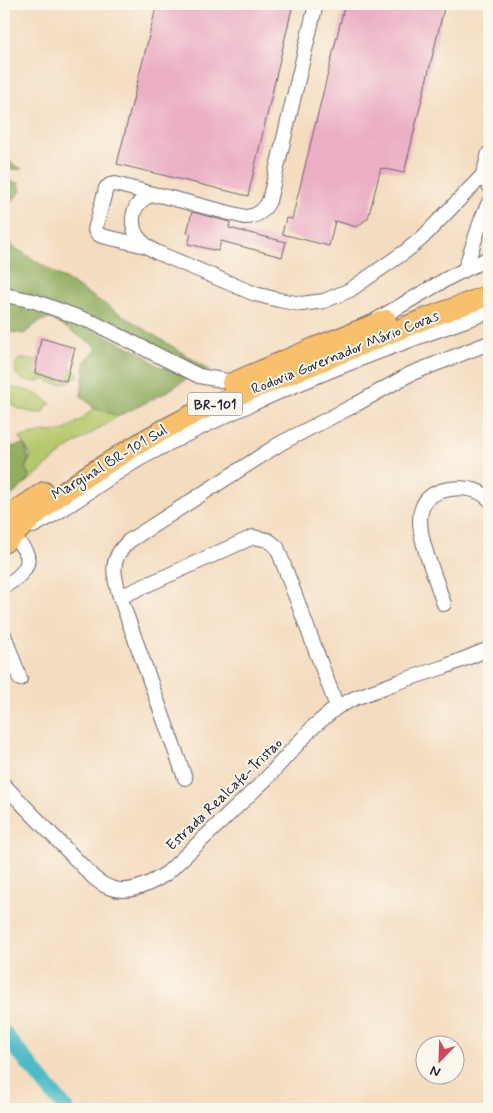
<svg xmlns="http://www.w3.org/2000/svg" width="493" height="1113" font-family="Mynerve,sans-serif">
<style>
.green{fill:#b5c76a;stroke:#6c7452}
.forest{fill:#90ac5e;stroke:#59674c}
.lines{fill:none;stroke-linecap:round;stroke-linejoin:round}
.river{stroke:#4dbbc6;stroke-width:16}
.building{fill:#ebaec5}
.minor-casing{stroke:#6c6369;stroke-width:16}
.highway-casing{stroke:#6c6369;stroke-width:22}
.minor{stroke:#fff;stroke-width:14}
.highway{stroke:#f8bf6c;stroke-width:20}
.labels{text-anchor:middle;stroke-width:4;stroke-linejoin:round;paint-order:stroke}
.shield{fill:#fbf7ec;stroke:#636270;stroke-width:1}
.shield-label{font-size:14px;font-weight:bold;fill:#22223b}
.street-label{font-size:15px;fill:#22223b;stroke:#fbf7ec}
</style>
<rect width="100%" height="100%" fill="#fbf7ec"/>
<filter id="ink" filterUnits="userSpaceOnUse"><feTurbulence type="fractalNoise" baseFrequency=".02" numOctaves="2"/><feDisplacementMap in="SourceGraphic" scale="10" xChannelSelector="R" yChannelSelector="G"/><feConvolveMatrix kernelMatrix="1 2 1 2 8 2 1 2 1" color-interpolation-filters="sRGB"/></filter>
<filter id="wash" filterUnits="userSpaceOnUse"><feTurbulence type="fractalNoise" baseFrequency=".0096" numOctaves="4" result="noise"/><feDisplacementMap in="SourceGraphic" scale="20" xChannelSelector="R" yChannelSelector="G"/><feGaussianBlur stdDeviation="1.12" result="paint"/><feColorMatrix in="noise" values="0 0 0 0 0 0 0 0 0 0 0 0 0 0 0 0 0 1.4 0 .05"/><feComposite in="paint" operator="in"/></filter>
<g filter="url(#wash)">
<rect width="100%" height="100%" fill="#f4dcbf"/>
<g class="green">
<path d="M19,359C37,359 68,360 79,375C65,385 60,388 45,379L36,382L22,380L16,374L15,365Z"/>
<path d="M6,388C23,387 38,393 51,404L46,406L43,413C32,413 22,411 12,405L11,399Z"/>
<path d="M94,408L119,416L65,450L26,483L29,475L25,469L31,456L20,437L44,432L63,431L82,419Z"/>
</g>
<g class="forest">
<path d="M4,153L11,163L22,169L7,170L4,168Z"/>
<path d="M8,181L19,183L21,191L4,210V183Z"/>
<path d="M4,241L210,370L204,372L4,290Z"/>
<path d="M4,300L57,314L78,325L98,332L143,354L158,366L181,373L189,378L163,394L119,416L94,408L81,396L85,361L97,349L91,343L51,319L40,321L24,334L4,331Z"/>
<path d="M24,444L29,458L25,469L29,475L26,483L4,502V448Z"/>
</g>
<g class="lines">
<path class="river" d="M4,1034L66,1109"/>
</g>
<g id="blocks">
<g class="building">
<path d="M157,4H293L248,196L117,164Z"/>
<path d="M345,4H445L404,173L381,168L368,218L357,227L335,221L329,246L282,234L286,218L292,219Z"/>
<path d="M192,212L230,222L229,228L286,242L282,257L221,241L218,251L188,244L191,234L187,233Z"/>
<path d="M41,338L75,348L66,381L35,373Z"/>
</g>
</g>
</g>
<g filter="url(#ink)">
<use href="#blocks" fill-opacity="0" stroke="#6c6369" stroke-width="1"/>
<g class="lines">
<g class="minor-casing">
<g id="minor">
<path d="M316,4L269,201C264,211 257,217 245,217L159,195C153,195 148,195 144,199C131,207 130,226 138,237C143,244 149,248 156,252L255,294L279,300L301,304L324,301L350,290L406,251L422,238L483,175"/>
<path d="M489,153L483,175L489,186"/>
<path d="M146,246L102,236L98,234L95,230L106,188L110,185L115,184L157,195"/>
<path d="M465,269L482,218L489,202"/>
<path d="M4,295L34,301L94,323L199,376L233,382"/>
<path d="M376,320L450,277L489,258"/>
<path d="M33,526C72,507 105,478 143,457C253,398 371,353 489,312"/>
<path d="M4,586C14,581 31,569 27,555C24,548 17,541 13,535"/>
<path d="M120,597L253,537L268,540L277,547L337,707"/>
<path d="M444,604C439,590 435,577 430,564C420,536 407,495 450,489C464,487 479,489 489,499"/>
<path d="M4,635L20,679"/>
<path d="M185,778L120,597C113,573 109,559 129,541L281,443L355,405L410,374L489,343"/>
<path d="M4,785L94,878C99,882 104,886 111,888C130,895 152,883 167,873L266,779L313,727L337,707L355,698L398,682L444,667L489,649"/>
</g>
</g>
<g class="highway-casing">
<g id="highway">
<path d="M232,383L316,347L386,320"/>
<path d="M4,519L44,492"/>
<path d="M4,543L52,501L88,475L150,437L199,411L427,318L489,295"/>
</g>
</g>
<use href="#minor" class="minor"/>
<use href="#highway" class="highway"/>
</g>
</g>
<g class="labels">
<rect class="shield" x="187.5" y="392.5" width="55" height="23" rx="4"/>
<g class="shield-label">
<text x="215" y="409">BR-101</text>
</g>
<g class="street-label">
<text transform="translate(345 352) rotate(-22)" y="5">Rodovia Governador Mário Covas</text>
<text transform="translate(109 462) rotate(-31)" y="5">Marginal BR-101 Sul</text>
<text transform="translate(224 794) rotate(-44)" y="5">Estrada Realcafe-Tristao</text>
</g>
</g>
<rect width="493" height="1113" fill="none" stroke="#fbf7ec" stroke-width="20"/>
<g transform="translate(440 1060) rotate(203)"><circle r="24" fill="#fbf7ec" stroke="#a4a2a5"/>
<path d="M0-4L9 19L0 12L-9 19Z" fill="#d1495b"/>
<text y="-8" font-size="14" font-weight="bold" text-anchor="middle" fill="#22223b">N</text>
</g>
</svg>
